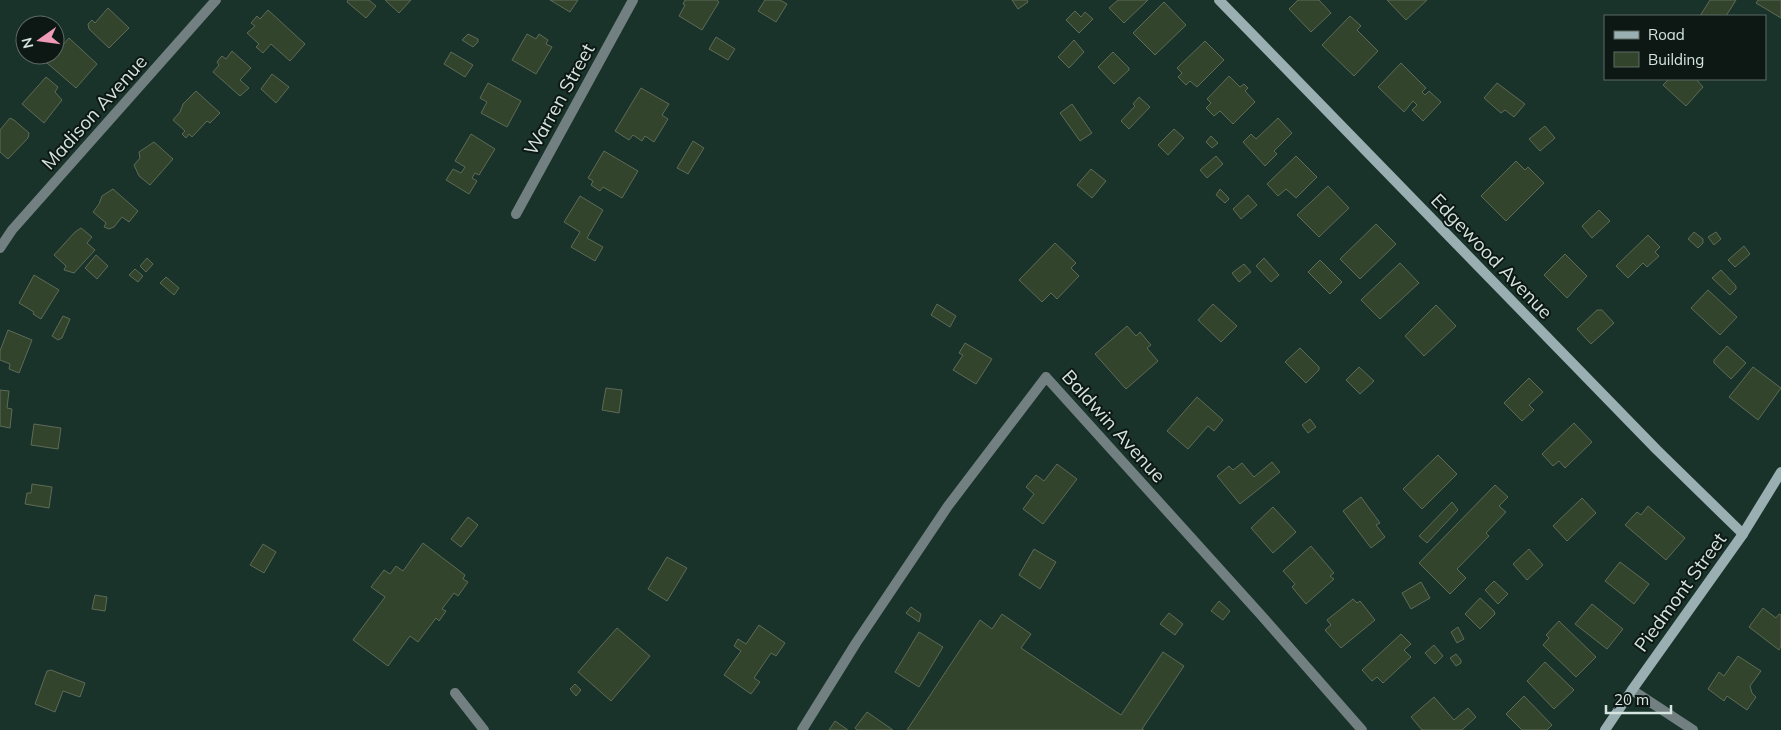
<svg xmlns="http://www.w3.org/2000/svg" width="1781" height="730" font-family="Mulish,sans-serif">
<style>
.building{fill:#33442c;stroke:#5d6b57}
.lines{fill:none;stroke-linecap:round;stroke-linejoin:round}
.street{stroke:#738081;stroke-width:10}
.secondary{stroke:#9aafb2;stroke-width:10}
.labels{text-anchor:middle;stroke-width:4;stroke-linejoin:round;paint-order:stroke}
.street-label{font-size:19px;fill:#d5e4de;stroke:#0d1814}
</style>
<rect width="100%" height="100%" fill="#19332b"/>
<g class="building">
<path d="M348,0H369L376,6L366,18L347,2Z"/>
<path d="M385,0H411L399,13Z"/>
<path d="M550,0H578L570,12Z"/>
<path d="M685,0H717L719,2L702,30L679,16L685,5L683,4Z"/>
<path d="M765,0H780L787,4L776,22L758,11Z"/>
<path d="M1012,0H1027L1028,2L1018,9Z"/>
<path d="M1118,0H1148L1124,23L1109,8Z"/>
<path d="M1298,0H1319L1331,13L1311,32L1289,9Z"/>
<path d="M1387,0H1427L1406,20Z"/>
<path d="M1710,0H1736L1726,16H1700Z"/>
<path d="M1758,0H1781V18L1756,3Z"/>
<path d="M1164,2L1186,25L1155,55L1133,33Z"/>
<path d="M108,8L129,28L109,48L89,29L88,24L92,20L95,23Z"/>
<path d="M268,10L305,44L290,61L271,44L263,53L256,47L259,44L247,33L255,26L251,23L257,16L260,19Z"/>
<path d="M1075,11L1081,17L1085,12L1093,19L1079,33L1066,20Z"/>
<path d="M1350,16L1361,26L1357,30L1378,51L1354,76L1322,45Z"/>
<path d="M468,34L478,39V42L473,47L462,40Z"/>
<path d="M527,34L536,39L539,34L548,40L546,44L552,47L536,74L512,60Z"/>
<path d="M716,37L735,49L728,60L709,49Z"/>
<path d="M69,38L97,64L76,88L47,63Z"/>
<path d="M1074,40L1084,52L1069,68L1058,57Z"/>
<path d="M1205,41L1224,60L1197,87L1190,81L1186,85L1178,77L1182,73L1177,68Z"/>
<path d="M232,51L251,68L240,80L249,88L240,96L213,72L219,65L217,62L221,57L222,56L226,59Z"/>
<path d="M451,52L473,65L465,77L444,64Z"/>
<path d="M1113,52L1129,68V70L1114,84L1098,67Z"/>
<path d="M1401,63L1426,88L1422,92L1425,95L1429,91L1441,102L1423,121L1412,110L1417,105L1413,101L1404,112L1378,87Z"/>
<path d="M272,74L289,87L276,103L261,89Z"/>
<path d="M1229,76L1240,87L1244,84L1248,88L1245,91L1255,102L1233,124L1220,111L1214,116L1206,108L1211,103L1207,99Z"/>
<path d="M46,77L58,87L55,92L62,100L44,123L22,104Z"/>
<path d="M1669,79H1696L1703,87L1686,106L1663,85Z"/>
<path d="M488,83L521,101L507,127L481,113L487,102L480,98Z"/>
<path d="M1497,83L1525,104L1514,117L1505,110L1501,113L1484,98Z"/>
<path d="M641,88L669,104L662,115L668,119L654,142L645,136L642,141L633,135L629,140L615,131Z"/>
<path d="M196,91L220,113L210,123L207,121L192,137L189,134L186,138L182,134L185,131L173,120L180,112L183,104Z"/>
<path d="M1139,97L1150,107L1129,129L1121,121L1135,106L1133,104Z"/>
<path d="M1072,104L1092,133L1080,141L1060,113Z"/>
<path d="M10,118L14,120L29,133L28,138L8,159L0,152V130Z"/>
<path d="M1278,118L1292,133L1274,151L1277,154L1265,166L1243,142L1251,134L1256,139Z"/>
<path d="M1545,126L1555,138L1540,151L1529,139Z"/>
<path d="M1174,129L1184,138L1168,155L1158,145Z"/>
<path d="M471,134L495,149L479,175L475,173L472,178L477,181L469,194L446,180L453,169L461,173L465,167L455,161Z"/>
<path d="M1211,136L1218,143L1212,148L1206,142Z"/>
<path d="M693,141L704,148L688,174L677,168Z"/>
<path d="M154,142L173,159L150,185L139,176L134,165L140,158L139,152Z"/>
<path d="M604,151L638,171L622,198L603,187L600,191L591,185L593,181L588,178Z"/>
<path d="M1216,156L1223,164L1207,178L1200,170Z"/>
<path d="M1296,156L1317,177L1296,198L1286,189L1278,196L1267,184Z"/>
<path d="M1516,161L1525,170L1528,167L1544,183L1506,221L1481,196Z"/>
<path d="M1091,169L1106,181L1092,198L1077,185Z"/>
<path d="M1328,186L1349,208L1319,237L1297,215Z"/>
<path d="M113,189L138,211L129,222L122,217L114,227L109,229L104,227L106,223L93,212L99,204L102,196Z"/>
<path d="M1220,189L1227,196L1229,199L1225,203L1216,195Z"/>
<path d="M1248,195L1257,205L1241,219L1233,209Z"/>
<path d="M580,196L603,210L587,238L603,247L595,261L571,247L580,232L564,222Z"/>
<path d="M1599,210L1610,221L1592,238L1582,226Z"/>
<path d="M1376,224L1396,244L1360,279L1340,259Z"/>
<path d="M81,228L92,237L87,243L95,250L74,273L64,270L66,266L54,255L75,232Z"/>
<path d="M1694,232L1703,239V243L1698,248L1688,239Z"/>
<path d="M1716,232L1721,239L1714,245L1708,237Z"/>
<path d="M1648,235L1660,247L1655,252L1659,256L1647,267L1643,263L1628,278L1616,266Z"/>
<path d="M1055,243L1076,263L1071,268L1079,276L1057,299L1051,293L1042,302L1019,280Z"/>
<path d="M1744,246L1750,254L1735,267L1728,260Z"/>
<path d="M1565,254L1587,276L1567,298L1544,275Z"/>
<path d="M96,255L108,266L97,279L85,268Z"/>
<path d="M147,258L153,264L146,272L140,266Z"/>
<path d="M1264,258L1279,275L1271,282L1256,266Z"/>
<path d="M1320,260L1342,282L1330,294L1308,272Z"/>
<path d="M1400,263L1419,283L1380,319L1361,300Z"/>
<path d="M1244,264L1251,272L1239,282L1232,273Z"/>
<path d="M135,269L143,276L138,282L129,275Z"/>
<path d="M1721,270L1736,286V289L1730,295L1712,278Z"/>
<path d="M34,275L59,290L41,319L33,314L34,312L19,303Z"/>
<path d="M166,277L179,288L174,295L160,283Z"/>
<path d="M1708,290L1737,317L1720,335L1691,308Z"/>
<path d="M937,304L956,316L950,327L931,315Z"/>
<path d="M1213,304L1237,326L1221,342L1198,320Z"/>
<path d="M1436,305L1456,326L1424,356L1405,336Z"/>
<path d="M1597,310H1602L1614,323L1591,344L1577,329Z"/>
<path d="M63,316L70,319L62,338L58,340L52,336Z"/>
<path d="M1127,326L1136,336L1140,332L1151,345L1147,348L1158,361L1126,389L1095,354Z"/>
<path d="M8,330L32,340L19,373L9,369L10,364L0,360V351Z"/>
<path d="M965,343L992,359L976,384L953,370L963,355L959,353Z"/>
<path d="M1727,346L1746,363L1731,379L1714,363V360Z"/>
<path d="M1300,348L1319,367V370L1306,383L1285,362Z"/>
<path d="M1359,367L1374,381L1360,394L1346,380Z"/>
<path d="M1753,367L1781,388L1758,420L1729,397Z"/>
<path d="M1529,378L1543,392L1529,405L1534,410L1522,421L1504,403Z"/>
<path d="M606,388L622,390L619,413L602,410Z"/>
<path d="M0,390L9,391L7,408L12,409L10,428L0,426Z"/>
<path d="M1197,397L1223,420L1214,431L1208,426L1188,449L1167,431Z"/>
<path d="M1310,419L1316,427L1308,433L1302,425Z"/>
<path d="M1574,423L1592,442L1565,468L1559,461L1553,466L1542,454Z"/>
<path d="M34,424L61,428L58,449L31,445Z"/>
<path d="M1438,455L1457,474L1422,509L1403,489Z"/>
<path d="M1272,462L1280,472L1240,504L1217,476L1229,466L1233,470L1242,463L1254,477Z"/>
<path d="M1057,464L1077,479L1043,524L1023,509L1034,494L1026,487L1036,475L1044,481Z"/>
<path d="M32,484L52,487L49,508L25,504L27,493H31Z"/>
<path d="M1495,485L1508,497L1499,506L1506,512L1486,533L1489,536L1457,569L1466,578L1450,594L1419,563Z"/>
<path d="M1361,497L1380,523L1376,525L1385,537L1371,548L1343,511Z"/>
<path d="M1582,498L1596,513L1567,541L1553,526Z"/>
<path d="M1452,502L1458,510L1427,543L1419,536Z"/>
<path d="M1648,506L1685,538L1666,560L1625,525L1637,512L1641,515Z"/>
<path d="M1273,507L1296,532L1273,553L1251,528Z"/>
<path d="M468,517L478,525L461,547L451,539Z"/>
<path d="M423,543L465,575L463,579L468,582L458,596L454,593L442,609L446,611L439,621L436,618L418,642L410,636L388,666L353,640L385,597L371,587L384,570L390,574L396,566L403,571Z"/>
<path d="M263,544L276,552L264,573L250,565Z"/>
<path d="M1311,546L1334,573L1330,576L1334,579L1306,604L1292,587L1295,584L1283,571Z"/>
<path d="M1034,549L1056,562L1040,589L1019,575Z"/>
<path d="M1529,549L1543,565L1527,580L1513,564Z"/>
<path d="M667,557L687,568L667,601L648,589Z"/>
<path d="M1620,562L1649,584L1634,604L1605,581Z"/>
<path d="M1494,581L1508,594L1498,604L1485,590Z"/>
<path d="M1421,582L1430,598L1411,609L1402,593Z"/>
<path d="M95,595L107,597L105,611L92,609Z"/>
<path d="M1480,598L1494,611L1495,614L1480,629L1465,614Z"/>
<path d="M1353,599L1357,603L1360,601L1375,620L1341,648L1325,630L1331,625L1327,620Z"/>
<path d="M1219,601L1230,611L1223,620L1211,611Z"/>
<path d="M1592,604L1623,629L1607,649L1575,624Z"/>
<path d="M911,607L921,614L919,622L906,613Z"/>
<path d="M1763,608L1776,618L1779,614L1781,615V646L1779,650L1749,627Z"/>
<path d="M1169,613L1183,624L1175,635L1160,624Z"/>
<path d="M1002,614L1031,634L1021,648L1121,715L1163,652L1184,666L1142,729L1144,730H907L980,620L992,629Z"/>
<path d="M1559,621L1596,657L1576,677L1543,645L1549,638L1546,635Z"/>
<path d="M759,625L785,643L776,656L771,653L754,678L760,682L751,694L724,675L741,651L734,646L738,639L746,644Z"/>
<path d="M1458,627L1464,639L1457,643L1451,632Z"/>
<path d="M617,628L650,656L611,701L578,672Z"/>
<path d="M919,632L943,647L919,687L895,672Z"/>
<path d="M1401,634L1411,644L1404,650L1411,657L1383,683L1377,677L1372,681L1362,670Z"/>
<path d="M1434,645L1443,656L1435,664L1425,653Z"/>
<path d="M1456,654L1461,660V663L1456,666L1450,658Z"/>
<path d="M1738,656L1761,671L1750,686L1752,693L1756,697L1747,710L1727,696L1724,701L1708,689L1719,672L1724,676Z"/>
<path d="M1545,662L1574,690L1554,709L1527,681Z"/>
<path d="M51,670L85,683L80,697L63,691L55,712L35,704L47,671Z"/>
<path d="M575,684L581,690L576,696L570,689Z"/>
<path d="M1524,696L1552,725L1547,730H1522L1506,714Z"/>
<path d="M1434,697L1454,720L1468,708L1476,717L1462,730H1422L1411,717Z"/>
<path d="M867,712L893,730H857L855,728Z"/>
<path d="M835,721L848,730H829Z"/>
</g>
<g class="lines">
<g class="street">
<path d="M516,214L633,0"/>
<path d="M0,248L12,230L216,0"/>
<path d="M1632,690L1693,730"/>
<path d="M455,693L484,730"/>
<path d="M802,730L856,643L948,506L1046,377L1261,615L1362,730"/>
</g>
<g class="secondary">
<path d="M1219,0L1657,450L1743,534"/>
<path d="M1605,730L1632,690L1743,534L1781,472"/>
</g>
</g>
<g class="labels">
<g class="street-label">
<text transform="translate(559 99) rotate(-61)" y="7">Warren Street</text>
<text transform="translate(94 112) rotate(-48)" y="7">Madison Avenue</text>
<text transform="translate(1492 256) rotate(46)" y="7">Edgewood Avenue</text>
<text transform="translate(1114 426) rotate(48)" y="7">Baldwin Avenue</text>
<text transform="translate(1680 592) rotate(-54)" y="7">Piedmont Street</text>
</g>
</g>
<rect x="1604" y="15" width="162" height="65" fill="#0d1814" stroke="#5d6a65"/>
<rect x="1614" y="31" width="25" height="8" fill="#9aafb2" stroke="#5d6a65"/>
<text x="1648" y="40" font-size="15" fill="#d5e4de">Road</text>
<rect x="1614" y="52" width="25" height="15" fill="#33442c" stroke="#5d6a65"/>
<text x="1648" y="65" font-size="15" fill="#d5e4de">Building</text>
<g transform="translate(40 40) rotate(256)"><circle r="24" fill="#0d1814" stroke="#5d6a65"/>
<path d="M0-4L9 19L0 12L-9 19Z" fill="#ef9ab8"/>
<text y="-8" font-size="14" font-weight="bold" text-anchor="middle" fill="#d5e4de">N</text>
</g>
<path d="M1606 705v8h65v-8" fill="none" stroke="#d5e4de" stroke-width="2.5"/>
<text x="1614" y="705" font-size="15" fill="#d5e4de" stroke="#0d1814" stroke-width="4" paint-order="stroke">20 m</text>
</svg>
